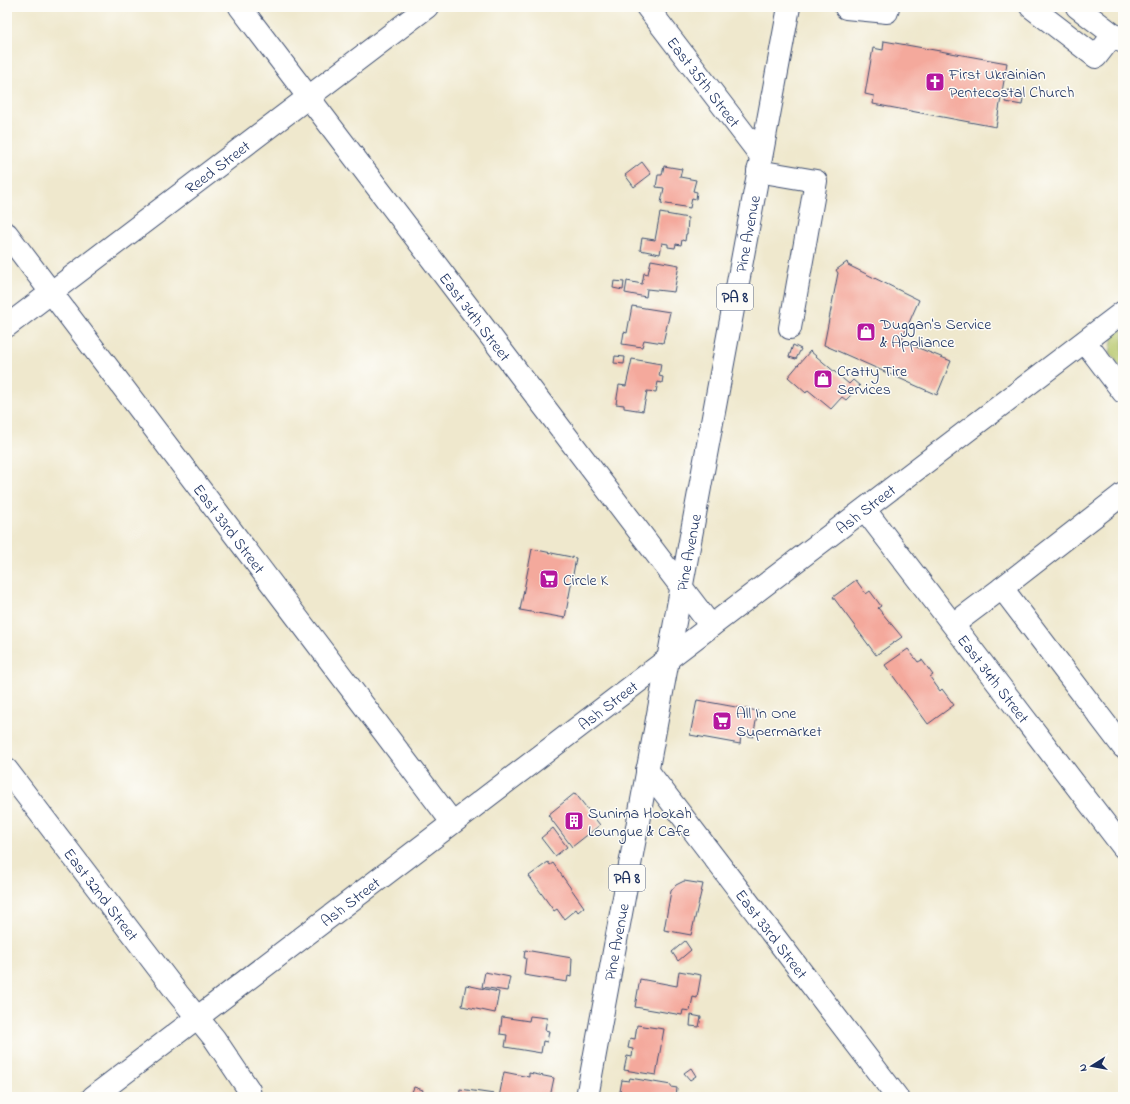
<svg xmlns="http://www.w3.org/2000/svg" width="1130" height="1104" font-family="'Indie Flower',sans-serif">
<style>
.green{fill:#b5c668;stroke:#687a63}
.building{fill:#f4a99c}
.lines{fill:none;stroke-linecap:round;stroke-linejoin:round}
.minor-casing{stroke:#3b4b6f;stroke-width:24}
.major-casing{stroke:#3b4b6f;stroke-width:24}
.minor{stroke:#fff;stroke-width:22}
.major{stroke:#fff;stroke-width:22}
.labels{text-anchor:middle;stroke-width:3;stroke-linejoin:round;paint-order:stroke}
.shield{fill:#fdfcf7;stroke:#5f6c8c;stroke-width:1}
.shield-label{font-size:15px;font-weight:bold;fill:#1b2f5e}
.poi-label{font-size:16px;fill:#1b2f5e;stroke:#fdfcf7;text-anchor:start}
.street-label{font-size:16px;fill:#1b2f5e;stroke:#fdfcf7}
</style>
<rect width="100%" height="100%" fill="#fdfcf7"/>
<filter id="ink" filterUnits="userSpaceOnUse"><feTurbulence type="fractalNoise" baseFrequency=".025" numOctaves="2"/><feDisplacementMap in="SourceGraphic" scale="8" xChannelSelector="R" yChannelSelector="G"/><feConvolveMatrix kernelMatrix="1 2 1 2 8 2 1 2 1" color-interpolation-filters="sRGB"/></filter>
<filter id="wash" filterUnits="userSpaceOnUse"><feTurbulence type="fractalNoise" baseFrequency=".012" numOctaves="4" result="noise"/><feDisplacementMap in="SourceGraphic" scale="16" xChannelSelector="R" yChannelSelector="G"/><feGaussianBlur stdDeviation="0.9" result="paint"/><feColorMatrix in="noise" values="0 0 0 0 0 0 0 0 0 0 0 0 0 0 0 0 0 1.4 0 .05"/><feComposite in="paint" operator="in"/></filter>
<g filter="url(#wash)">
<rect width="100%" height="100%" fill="#efe8cd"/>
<path class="green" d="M1123,329V370L1110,353L1113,335Z"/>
<g id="blocks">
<g class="building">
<path d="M884,41L1007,63L996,127L873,104L874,96L865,94L873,48L883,50Z"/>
<path d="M1007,90L1024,92L1022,105L1005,102Z"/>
<path d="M642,162L651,174L634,187L625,175Z"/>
<path d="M664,166L682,169L680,177L696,180L693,191L697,192L696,199L692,198L690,208L661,203L664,188L656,187L658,175H662Z"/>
<path d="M660,213L688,218L687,234H686L685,241L682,240L681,245L676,244L675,248L668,247V244L662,243L660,254L640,250L642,238L655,240Z"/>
<path d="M651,260L679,265L674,292L647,289L646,297L625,293L627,281L642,284L644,273L648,274Z"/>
<path d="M847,262L848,265L919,300L901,341L951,361L937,395L824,345L838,273L836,270Z"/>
<path d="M614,281L624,282L623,290L613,288Z"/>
<path d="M632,306L670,312L663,343L644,340L642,347L622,344L624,332L627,333Z"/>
<path d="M793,345L801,349L796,359L789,357Z"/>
<path d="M810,351L849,384L853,380L860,386L846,400L842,397L831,409L808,390L806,393L788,377Z"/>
<path d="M615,356L625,357L624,364L614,363Z"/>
<path d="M632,359L661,364L659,376L663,377L662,383L658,382L656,392L647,391L643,411L624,408V405L616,404L619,385L626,386Z"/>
<path d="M532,549L576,558L565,618L520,610Z"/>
<path d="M856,580L866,594L870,591L881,606L878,608L902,637L876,655L833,597Z"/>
<path d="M908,649L918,662L922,660L933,675L930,677L940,691L942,689L954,705L928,724L885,665Z"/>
<path d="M697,700L758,711L753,737L741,734L740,744L690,735Z"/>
<path d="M575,793L600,825L572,847L548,815Z"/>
<path d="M553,828L567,847L555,856L541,838Z"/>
<path d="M548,862L550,865L553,863L584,907L578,912L576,909L564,919L557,909L554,911L529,876Z"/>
<path d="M684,881L703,884L691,935L664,930L671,891L676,885Z"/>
<path d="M685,941L691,950L678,961L672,952Z"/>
<path d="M525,950L572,958L571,977L568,976L567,982L524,975L526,958H524Z"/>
<path d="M679,971L701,975L697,998L693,997L690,1011L683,1010L682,1015L635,1007L640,979L677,986Z"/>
<path d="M485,972L510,977L507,991L482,987Z"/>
<path d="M466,985L499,992L495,1013L462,1006Z"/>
<path d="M691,1015L701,1017L699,1027L690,1026Z"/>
<path d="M530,1016L547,1018L545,1030L549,1031L547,1042L543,1041L541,1053L505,1047L507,1035L500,1034L502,1017L529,1021Z"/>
<path d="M637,1025L664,1029L656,1075L624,1070L627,1056L632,1057L633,1049L628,1048L630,1038L635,1039Z"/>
<path d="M691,1068L696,1076L690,1080L684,1073Z"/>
<path d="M504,1072L529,1077V1073L554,1078L550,1097H499Z"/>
<path d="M630,1078L671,1085V1087L677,1088L676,1097H619L622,1080L629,1081Z"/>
<path d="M414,1087L423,1090L421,1097H410Z"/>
<path d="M460,1089L494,1094L493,1097H459Z"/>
</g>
</g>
</g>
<g filter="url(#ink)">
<use href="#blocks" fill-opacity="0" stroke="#3b4b6f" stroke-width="1"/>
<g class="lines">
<g class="minor-casing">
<g id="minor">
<path id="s1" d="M240,7L711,626"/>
<path id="s2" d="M647,7L761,156"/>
<path d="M1031,7L1096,57L1113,35"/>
<path d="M1077,7L1123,42"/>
<path d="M846,8L887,12L888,7"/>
<path d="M758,171L816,181L790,328"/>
<path id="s3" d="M7,234L452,822"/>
<path id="s4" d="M7,326L427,7"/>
<path d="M1085,342L1123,392"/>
<path id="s5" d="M865,510L1123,847"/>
<path d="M1002,588L1123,494"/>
<path d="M954,624L1002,588L1123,747"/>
<path id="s6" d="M7,770L178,994L214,1038L249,1090L250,1097"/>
<path id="s7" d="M647,770L897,1097"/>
<path id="s8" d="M93,1097L1123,312"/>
</g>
</g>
<g class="major-casing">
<g id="major">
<path id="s9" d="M587,1097L789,7"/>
</g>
</g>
<use href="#minor" class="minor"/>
<use href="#major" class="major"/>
</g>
</g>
<defs>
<g id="church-square" transform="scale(1)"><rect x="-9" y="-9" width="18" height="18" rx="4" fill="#b5179e" stroke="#fdfcf7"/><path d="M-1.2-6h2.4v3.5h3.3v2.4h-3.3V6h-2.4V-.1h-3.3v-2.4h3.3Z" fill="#fff"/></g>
<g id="shop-square" transform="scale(1)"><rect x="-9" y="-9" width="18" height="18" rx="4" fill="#b5179e" stroke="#fdfcf7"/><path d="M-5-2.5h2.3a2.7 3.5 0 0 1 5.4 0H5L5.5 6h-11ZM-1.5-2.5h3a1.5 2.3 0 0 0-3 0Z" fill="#fff"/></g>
<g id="supermarket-square" transform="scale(1)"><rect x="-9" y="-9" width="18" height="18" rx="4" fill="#b5179e" stroke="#fdfcf7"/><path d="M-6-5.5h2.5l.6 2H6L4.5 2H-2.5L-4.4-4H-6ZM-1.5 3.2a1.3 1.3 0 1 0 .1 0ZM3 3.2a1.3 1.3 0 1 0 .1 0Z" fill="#fff"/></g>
<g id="building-square" transform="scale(1)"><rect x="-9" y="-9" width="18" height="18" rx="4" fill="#b5179e" stroke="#fdfcf7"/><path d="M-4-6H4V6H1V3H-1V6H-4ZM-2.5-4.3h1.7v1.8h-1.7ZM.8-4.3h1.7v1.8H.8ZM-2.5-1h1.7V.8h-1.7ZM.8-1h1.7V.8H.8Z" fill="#fff"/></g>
</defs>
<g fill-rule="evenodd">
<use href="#church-square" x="935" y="82"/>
<use href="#shop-square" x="866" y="332"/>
<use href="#shop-square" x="823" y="379"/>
<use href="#supermarket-square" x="549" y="579"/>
<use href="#supermarket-square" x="722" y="721"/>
<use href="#building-square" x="574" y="821"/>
</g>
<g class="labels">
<g class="shield">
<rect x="717" y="284" width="36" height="26" rx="3"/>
<rect x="609" y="865" width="36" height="26" rx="3"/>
</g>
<g class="shield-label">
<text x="735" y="302">PA 8</text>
<text x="627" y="883">PA 8</text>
</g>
<g class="poi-label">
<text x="949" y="79">First Ukrainian<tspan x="949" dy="18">Pentecostal Church</tspan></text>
<text x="880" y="329">Duggan's Service<tspan x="880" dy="18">&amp; Appliance</tspan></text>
<text x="837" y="376">Cratty Tire<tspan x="837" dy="18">Services</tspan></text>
<text x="563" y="585">Circle K</text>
<text x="736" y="718">All In One<tspan x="736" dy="18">Supermarket</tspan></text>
<text x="588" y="818">Sunima Hookah<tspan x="588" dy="18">Loungue &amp; Cafe</tspan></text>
</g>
<g class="street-label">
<text dy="6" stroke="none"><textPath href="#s2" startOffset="94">East 35th Street</textPath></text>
<text dy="6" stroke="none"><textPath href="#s4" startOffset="264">Reed Street</textPath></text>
<text dy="6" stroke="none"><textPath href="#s9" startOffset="878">Pine Avenue</textPath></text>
<text dy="6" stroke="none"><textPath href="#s1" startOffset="389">East 34th Street</textPath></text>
<text dy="6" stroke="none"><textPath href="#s8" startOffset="971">Ash Street</textPath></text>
<text dy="6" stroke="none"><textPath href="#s3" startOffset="369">East 33rd Street</textPath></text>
<text dy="6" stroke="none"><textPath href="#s9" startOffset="554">Pine Avenue</textPath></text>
<text dy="6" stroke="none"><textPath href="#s5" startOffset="212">East 34th Street</textPath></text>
<text dy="6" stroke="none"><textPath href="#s8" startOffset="647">Ash Street</textPath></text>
<text dy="6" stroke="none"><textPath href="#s6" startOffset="156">East 32nd Street</textPath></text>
<text dy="6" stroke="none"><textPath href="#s8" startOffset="323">Ash Street</textPath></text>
<text dy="6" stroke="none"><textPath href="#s7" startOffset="206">East 33rd Street</textPath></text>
<text dy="6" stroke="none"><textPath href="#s9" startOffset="158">Pine Avenue</textPath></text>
</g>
</g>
<rect width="1130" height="1104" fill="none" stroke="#fdfcf7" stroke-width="24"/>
<g transform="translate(1092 1066) rotate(259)" stroke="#fdfcf7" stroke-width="3" paint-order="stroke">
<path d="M0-3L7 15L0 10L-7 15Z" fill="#1b2f5e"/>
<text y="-6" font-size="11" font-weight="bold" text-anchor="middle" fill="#1b2f5e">N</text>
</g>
</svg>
